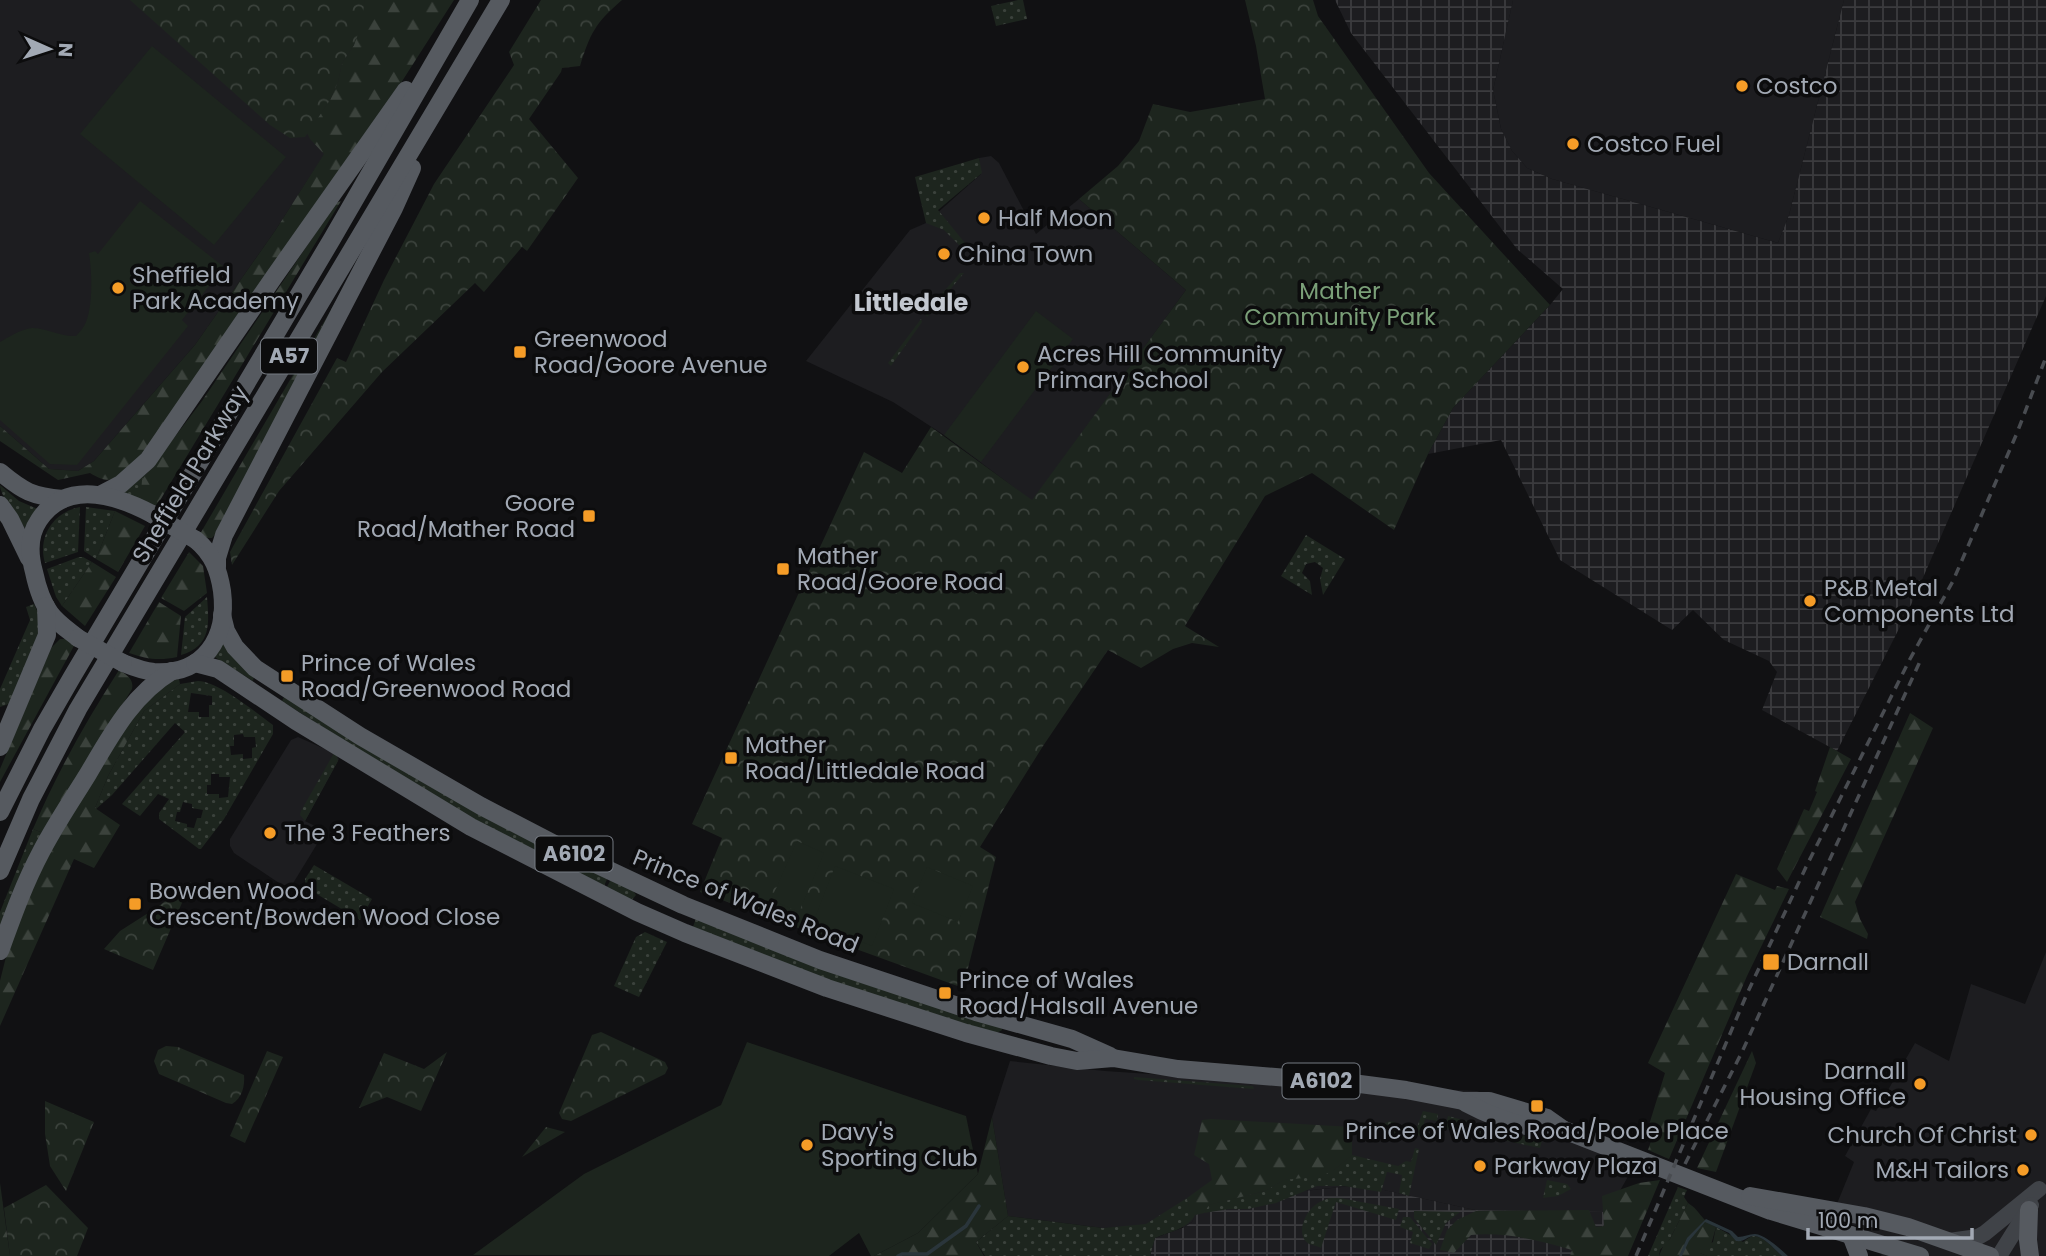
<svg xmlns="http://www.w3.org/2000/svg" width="2046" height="1256" font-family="Poppins,sans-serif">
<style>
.built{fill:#1d1d20}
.industrial{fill:url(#industrial-grid)}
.grass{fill:url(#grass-dots);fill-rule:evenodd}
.forest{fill:url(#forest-firs)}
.park{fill:url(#park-crowns)}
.pitch{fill:#1d251e}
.water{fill:#2a353b}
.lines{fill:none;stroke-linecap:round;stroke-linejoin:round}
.stream{stroke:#2a353b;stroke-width:3.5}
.secondary{stroke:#404348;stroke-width:16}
.trunk{stroke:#565a60;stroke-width:18}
.rail{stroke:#494c51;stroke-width:3.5;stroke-dasharray:9 7;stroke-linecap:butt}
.trunk-bridge{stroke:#565a60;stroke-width:18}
.poi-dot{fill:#f59c27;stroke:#0c0c0d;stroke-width:2.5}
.labels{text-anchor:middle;stroke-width:7;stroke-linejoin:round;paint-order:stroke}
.shield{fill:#0c0c0d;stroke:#757a82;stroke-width:2}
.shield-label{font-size:21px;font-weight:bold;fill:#a2a9b4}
.poi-label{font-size:23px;fill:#a2a9b4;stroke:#0c0c0d;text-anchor:start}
.park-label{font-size:23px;fill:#7a9f78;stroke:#0c0c0d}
.street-label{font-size:23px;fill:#a2a9b4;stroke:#0c0c0d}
.neighbourhood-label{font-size:24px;font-weight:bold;fill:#c3c8d0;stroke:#0c0c0d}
</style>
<defs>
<pattern id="industrial-grid" width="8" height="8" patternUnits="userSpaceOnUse" patternTransform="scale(1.75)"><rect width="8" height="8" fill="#1d1d20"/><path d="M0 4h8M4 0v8" fill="none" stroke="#3b3b3e"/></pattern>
<pattern id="grass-dots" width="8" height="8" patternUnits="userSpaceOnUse" patternTransform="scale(1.75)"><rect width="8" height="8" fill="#1d251e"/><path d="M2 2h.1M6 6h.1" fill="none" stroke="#3b423c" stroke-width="1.8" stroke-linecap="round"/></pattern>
<pattern id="forest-firs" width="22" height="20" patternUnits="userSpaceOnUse" patternTransform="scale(1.75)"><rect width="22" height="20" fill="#1d251e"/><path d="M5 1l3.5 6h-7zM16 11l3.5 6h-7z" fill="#3b423c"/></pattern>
<pattern id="park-crowns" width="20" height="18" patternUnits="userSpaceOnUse" patternTransform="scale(1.75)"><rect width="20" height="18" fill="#1d251e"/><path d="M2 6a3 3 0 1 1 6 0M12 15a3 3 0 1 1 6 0" fill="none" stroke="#3b423c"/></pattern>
</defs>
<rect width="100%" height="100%" fill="#111113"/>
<g class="built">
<path d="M0,0H396L331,144L275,231L195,345L94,461L78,471L49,469L0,426Z"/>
<path d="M1513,0H1844L1789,215L1778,243L1552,179L1527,168L1512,151L1501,129L1493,90Z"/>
<path d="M991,156L999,163L1036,234L1079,199L1186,290L1032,501L944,435L893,402L806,361L910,230L926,223L981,174L979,158Z"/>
<path d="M298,737L334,753L339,759L305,821L325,831L292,885H282L234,853L230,846V839L291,740Z"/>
<path d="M2046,952V1256H1881L1887,1239L1832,1216L1854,1162L1845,1156L1871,1109L1876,1111L1915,1043L1949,1061L1971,984L2025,1004Z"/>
<path d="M1010,1061L1105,1071L1270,1082L1477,1091L1639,1157L1608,1212L1475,1210L1360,1185L1246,1197L1196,1215L1192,1222L1185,1227L1103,1228L1008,1216L992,1117Z"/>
</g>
<g class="industrial">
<path d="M1335,0H1513L1493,90L1501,129L1512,151L1527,168L1552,179L1778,243L1789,215L1844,0H2046V296L1911,605L1837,751L1762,710L1777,672L1769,661L1724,640L1693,610L1672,630L1560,560L1501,440L1428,454L1453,408L1550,305L1563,289L1517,249L1351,33Z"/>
<path d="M1361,1185L1475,1210L1608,1212L1594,1256H1150L1155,1238L1185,1227L1192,1222L1195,1215L1246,1197Z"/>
</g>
<g class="grass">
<path d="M1018,0H1023L1027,19L996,26L991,6Z"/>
<path d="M979,158L982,173L938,210L965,243L961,247L944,230L926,223L915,177Z"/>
<path d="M960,273H964L927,317L925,313Z"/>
<path d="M921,319L922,322L891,366L888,363Z"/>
<path d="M150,471L142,480L150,504L119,494Z"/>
<path d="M0,485L19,501L40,510L28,532C20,520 0,497 0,485Z"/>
<path d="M80,507L78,552L45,563C37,536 54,512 80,507Z"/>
<path d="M86,507L115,511L96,559L84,551Z"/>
<path d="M1306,535L1345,559L1323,595L1320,579L1323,568L1315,562L1306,564L1302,573L1310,581L1312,595L1281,576Z"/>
<path d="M79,557H83L92,562L62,606L56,597L47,569Z"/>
<path d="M207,597C209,623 212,646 181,655L185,617Z"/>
<path d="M34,604L40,617L38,637L9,704L0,707V689L30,620L26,607Z"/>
<path d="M222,643L237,661L254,676L253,681L213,656Z"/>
<path d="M198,681C218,681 255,712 273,725V734L224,819L201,849H199L159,819V813L169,799L158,794L140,816L122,804L185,732L175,723L112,795L96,809L95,808L108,776L144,711L180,684ZM191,693L212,696V705H209V717H199V712H188ZM243,734L244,737H255L256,747L252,748V758L243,759V754L231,755L230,746H234V735ZM211,774H219V777H230L228,797L219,798V794H207V785H211ZM183,802L192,804V808L203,810L201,818H197L194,828L187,827V824L175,821L177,812H180Z"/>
<path d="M284,697L608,877L604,886L468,816L394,773L282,701Z"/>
<path d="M334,753L337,756L338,761L305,821L300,815L301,811Z"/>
<path d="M33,829L43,833L0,930V912Z"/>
<path d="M314,865L372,899L360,920L305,887V879Z"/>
<path d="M611,879L631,888L636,895L631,901L614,893L612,889L607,887Z"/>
<path d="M696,918L1001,1025L1002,1030L995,1034L893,1005L693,927Z"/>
<path d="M645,932L667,942L639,997L614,986L636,937Z"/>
<path d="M1134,1077L1253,1086L1254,1089L1138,1080L1134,1079Z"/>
<path d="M1423,1111L1438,1114L1437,1121L1425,1119L1421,1136L1414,1135Z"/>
<path d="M1448,1116L1537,1139L1542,1141L1540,1148L1445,1128Z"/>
<path d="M1390,1121L1395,1122L1399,1127L1393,1139L1383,1138L1382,1134L1385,1123Z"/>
<path d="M1415,1148L1419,1149L1409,1196L1399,1193L1402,1175L1387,1172L1381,1192L1344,1186H1317L1276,1203L1248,1209H1229L1204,1213L1208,1205L1265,1191L1284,1180L1334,1170L1352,1155L1398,1166L1406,1161L1411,1162Z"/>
<path d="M1547,1180L1567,1184L1571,1189L1558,1196L1543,1198Z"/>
<path d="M1678,1187L1687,1190L1684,1197L1688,1203L1670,1239L1660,1250L1659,1256H1648Z"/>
<path d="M1187,1198L1190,1212L1195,1215C1188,1229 1169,1232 1155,1238L1150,1256H985L976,1242L1008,1216L1103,1228L1146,1224Z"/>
<path d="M1329,1198H1340L1399,1209L1396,1220L1336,1202L1321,1248C1320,1247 1310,1244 1309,1244C1294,1234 1306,1210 1318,1203C1321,1201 1326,1199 1329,1198Z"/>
<path d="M1414,1211L1460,1212L1446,1223L1436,1245L1414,1218Z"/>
<path d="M1403,1217H1410L1432,1244L1429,1249L1410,1243L1413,1232L1400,1227Z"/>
<path d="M1716,1227L1743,1242C1744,1241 1751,1236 1753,1236C1763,1235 1775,1250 1782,1256H1707L1700,1253L1699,1250L1713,1242Z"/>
</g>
<g class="forest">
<path d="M365,0H454L399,86L134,468C115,478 111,486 90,473L58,480L0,441V426L49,469L78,471L94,461L195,345L275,231L324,154L310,139L307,133L330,100L338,82L342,63L354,45Z"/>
<path d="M341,201L156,507L144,499L141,494L142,480L202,401L336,203Z"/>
<path d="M346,284L217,532L212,538H207L200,534Z"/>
<path d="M115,511L145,526L118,572L96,559Z"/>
<path d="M189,552L203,566L207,593L184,611L161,598Z"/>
<path d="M92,562L116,577L85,626L62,606Z"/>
<path d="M159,602L181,616L177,657C159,661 146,659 129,653Z"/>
<path d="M60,639H67L75,644L0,782V769L51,648Z"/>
<path d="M119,670C127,675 134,679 132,689L43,833L33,829C57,773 86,721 119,670Z"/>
<path d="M179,679L180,684L144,711L108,776L95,808L120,825L94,868L74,859L0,1026V981L7,953L21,915L54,842L96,768L158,685Z"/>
<path d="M1910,713L1933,728L1855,902L1860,919L1868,934L1867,939L1820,917Z"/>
<path d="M1830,747L1851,759L1787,882L1777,869L1804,809L1809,811L1817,792L1815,791Z"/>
<path d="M1736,874L1775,890L1777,886L1789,889L1747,976L1669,1159L1648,1150L1651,1141L1645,1138L1665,1073L1648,1063Z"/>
<path d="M1752,1051L1756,1063L1716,1172L1697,1168Z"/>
<path d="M992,1117L1008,1216L976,1242L984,1256H874L918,1233L978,1174Z"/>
<path d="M1211,1119L1352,1127V1155L1334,1170L1322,1176L1284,1180L1265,1191L1209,1205L1204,1213L1195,1215L1190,1213L1187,1198L1212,1180L1209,1164L1194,1155L1202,1120Z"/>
<path d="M1660,1180L1628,1256H1570L1572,1250C1538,1240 1505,1232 1471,1235L1454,1253L1440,1250L1447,1230L1457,1220L1476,1211L1589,1210L1596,1227L1604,1226L1602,1196L1639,1183Z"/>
<path d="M0,1183L10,1256H0Z"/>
<path d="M1688,1203C1702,1212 1699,1219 1716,1227L1711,1245L1700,1250V1253L1707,1256H1659L1664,1244L1670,1239Z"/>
</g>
<g class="park">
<path d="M130,0H365L360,29L354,45L342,63L338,82L330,100L305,137L290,138L270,125Z"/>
<path d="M541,0H622C595,23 590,34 580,66L562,68L561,72L529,119L578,178L527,251L522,247L484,292L475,283L382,372L279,491L232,565L230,552L337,358L346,362L384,280L434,184L514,65L509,52Z"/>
<path d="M1245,0H1313L1318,16L1429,173L1550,305L1453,408L1428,454L1394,530L1312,473L1265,496L1185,626L1219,647L1192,643L1173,649L1141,668L1108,650L1043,746L980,847L996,857L963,988L700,892L722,838L692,824L864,452L902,473L931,427L1032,500L1186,290L1079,199L1118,166L1139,141L1153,104L1190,112L1265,99L1256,46Z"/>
<path d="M191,882L153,970L104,949L120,931L156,908Z"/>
<path d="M601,1032L665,1062L668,1068L665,1074L571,1121L562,1119L559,1113L592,1035Z"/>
<path d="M166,1046L178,1047L244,1075C245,1086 242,1098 232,1104L226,1103L159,1074L154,1061L158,1050Z"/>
<path d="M267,1051L283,1057L245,1143L230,1136Z"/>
<path d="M447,1052L421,1111L387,1097L359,1108L384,1053L424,1069Z"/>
<path d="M45,1101L94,1122L66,1191L50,1166L45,1134Z"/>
<path d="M546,1127L565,1132L522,1157Z"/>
<path d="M46,1185L88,1228L77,1256H10L4,1208Z"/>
</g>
<g class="pitch">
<path d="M152,46L286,157L214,245L80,134Z"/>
<path d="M140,201L224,267L182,320L188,326L77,465L50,464L0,420V342C9,337 21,329 32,328C46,328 61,337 76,336C80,332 84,327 86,322C93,304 92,273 89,253L95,251L98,254Z"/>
<path d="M1036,311L1073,339L981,462L944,435Z"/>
<path d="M797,841L824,853L799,912L771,900Z"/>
<path d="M835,866L894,889L872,946L813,923Z"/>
<path d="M927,867L973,886L958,922L912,903Z"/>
<path d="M747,1042L966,1116L978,1174L918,1233L874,1256H871L859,1233L829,1256L473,1255L584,1174L721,1105Z"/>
</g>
<path class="water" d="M1706,1219L1732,1231L1738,1237C1744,1237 1749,1234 1755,1234C1766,1235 1780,1249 1788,1256H1782C1775,1250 1763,1235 1753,1236C1746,1237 1745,1242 1736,1241L1729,1233L1705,1222L1689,1241L1682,1256H1679L1687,1238Z"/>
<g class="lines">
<path class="stream" d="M898,1256L902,1254H927L966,1226L979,1206"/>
<g class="secondary">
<path d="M1949,1241L1978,1237L1985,1233L2039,1189"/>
<path d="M1999,1256L2031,1205"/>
</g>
<g class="trunk">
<path d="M0,472C24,492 32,496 63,499"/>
<path d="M100,495L121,484L148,460L274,277L406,90"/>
<path d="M0,505L10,519L29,558"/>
<path d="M217,567V558L224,535L394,208L412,168"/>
<path d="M222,615L226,631L235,647L255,668L360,736L481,806L564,849L683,905L820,960L976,1012L1072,1039L1110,1056"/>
<path d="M78,638C68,630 57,623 50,613C41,601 37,586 34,572C29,554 28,536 39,520C66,479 116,495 152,514"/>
<path d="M123,663C133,667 143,671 154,672C204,675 228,638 222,591C219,571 213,554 196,540"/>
<path d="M195,663L218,669L296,721L471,827L555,870L637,912L685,933L827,988L966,1033L1051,1056L1077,1061L1113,1058L1178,1069L1360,1084L1406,1090L1463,1101H1489L1547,1118L1564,1130L1771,1211L1920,1256"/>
<path d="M0,747L47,635L46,606"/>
<path d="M0,812L42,729L72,677L332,239L470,0"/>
<path d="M0,871L31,799L78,709L501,0"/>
<path d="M0,951C12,918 24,884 41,852C55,825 72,800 88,774C111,735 132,695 172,671"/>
<path d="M1466,1103C1496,1119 1530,1131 1564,1130"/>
<path d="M1750,1196L1864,1216L1908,1227L1990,1256"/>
<path d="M2029,1210L2028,1240L2030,1256"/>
<path d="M1851,1235L1859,1256"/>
</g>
<g class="rail">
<path d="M1685,1164L1742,1052L1922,657"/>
<path d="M1636,1256L1746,996L1806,867L1910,659L1953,581L2017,433L2046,357"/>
</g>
<g class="trunk-bridge">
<path d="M152,514L196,540"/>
<path d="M78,638L123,663"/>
</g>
</g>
<g class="poi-dot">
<circle cx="1742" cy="86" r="7"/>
<circle cx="1573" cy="144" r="7"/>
<circle cx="984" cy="218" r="7"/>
<circle cx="944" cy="254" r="7"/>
<circle cx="118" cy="288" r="7"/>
<rect x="513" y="345" width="14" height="14" rx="3.5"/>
<circle cx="1023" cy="367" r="7"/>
<rect x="582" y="509" width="14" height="14" rx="3.5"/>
<rect x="776" y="562" width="14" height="14" rx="3.5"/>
<circle cx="1810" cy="601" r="7"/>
<rect x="280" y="669" width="14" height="14" rx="3.5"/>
<rect x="724" y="751" width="14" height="14" rx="3.5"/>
<circle cx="270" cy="833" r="7"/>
<rect x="128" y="897" width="14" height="14" rx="3.5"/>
<rect x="1762" y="953" width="18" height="18" rx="3.5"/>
<rect x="938" y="986" width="14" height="14" rx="3.5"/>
<circle cx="1920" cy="1084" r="7"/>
<rect x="1530" y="1099" width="14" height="14" rx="3.5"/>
<circle cx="2031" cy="1135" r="7"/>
<circle cx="807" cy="1145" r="7"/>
<circle cx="1480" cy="1166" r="7"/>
<circle cx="2023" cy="1170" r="7"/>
</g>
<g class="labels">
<g class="shield">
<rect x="261" y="338.5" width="56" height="35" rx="5"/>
<rect x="535.5" y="836.5" width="77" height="35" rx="5"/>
<rect x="1282.5" y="1063.5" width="77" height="35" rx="5"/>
</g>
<g class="shield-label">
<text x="289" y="363">A57</text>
<text x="574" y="861">A6102</text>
<text x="1321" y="1088">A6102</text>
</g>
<g class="poi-label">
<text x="1756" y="94">Costco</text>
<text x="1587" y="152">Costco Fuel</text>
<text x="998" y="226">Half Moon</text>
<text x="958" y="262">China Town</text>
<text x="132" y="283">Sheffield<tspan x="132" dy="26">Park Academy</tspan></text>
<text x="534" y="347">Greenwood<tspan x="534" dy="26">Road/Goore Avenue</tspan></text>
<text x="1037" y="362">Acres Hill Community<tspan x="1037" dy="26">Primary School</tspan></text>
<text x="575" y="511" text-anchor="end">Goore<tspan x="575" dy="26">Road/Mather Road</tspan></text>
<text x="797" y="564">Mather<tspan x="797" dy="26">Road/Goore Road</tspan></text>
<text x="1824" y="596">P&amp;B Metal<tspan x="1824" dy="26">Components Ltd</tspan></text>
<text x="301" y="671">Prince of Wales<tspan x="301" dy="26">Road/Greenwood Road</tspan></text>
<text x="745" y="753">Mather<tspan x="745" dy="26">Road/Littledale Road</tspan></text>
<text x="284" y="841">The 3 Feathers</text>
<text x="149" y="899">Bowden Wood<tspan x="149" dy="26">Crescent/Bowden Wood Close</tspan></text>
<text x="1787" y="970">Darnall</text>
<text x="959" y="988">Prince of Wales<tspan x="959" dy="26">Road/Halsall Avenue</tspan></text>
<text x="1906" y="1079" text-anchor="end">Darnall<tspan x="1906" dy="26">Housing Office</tspan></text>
<text x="1537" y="1139" text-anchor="middle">Prince of Wales Road/Poole Place</text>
<text x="821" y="1140">Davy's<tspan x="821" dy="26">Sporting Club</tspan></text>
<text x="2017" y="1143" text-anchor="end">Church Of Christ</text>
<text x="1494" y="1174">Parkway Plaza</text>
<text x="2009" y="1178" text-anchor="end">M&amp;H Tailors</text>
</g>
<g class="park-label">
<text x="1340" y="299">Mather<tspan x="1340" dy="26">Community Park</tspan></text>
</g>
<g class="street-label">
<text transform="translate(190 474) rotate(-59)" y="8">Sheffield Parkway</text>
<text transform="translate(746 901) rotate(22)" y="8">Prince of Wales Road</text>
</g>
<g class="neighbourhood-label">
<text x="911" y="311">Littledale</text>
</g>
</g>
<g transform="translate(49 49) rotate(93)" stroke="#0c0c0d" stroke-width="5" paint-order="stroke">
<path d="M0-5L12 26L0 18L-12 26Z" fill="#a2a9b4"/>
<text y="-10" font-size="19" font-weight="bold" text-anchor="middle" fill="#a2a9b4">N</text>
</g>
<path d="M1808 1228v10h164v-10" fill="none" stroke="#a2a9b4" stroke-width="3.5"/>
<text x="1818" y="1228" font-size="21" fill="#a2a9b4" stroke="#0c0c0d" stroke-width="5" paint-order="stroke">100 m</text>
</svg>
